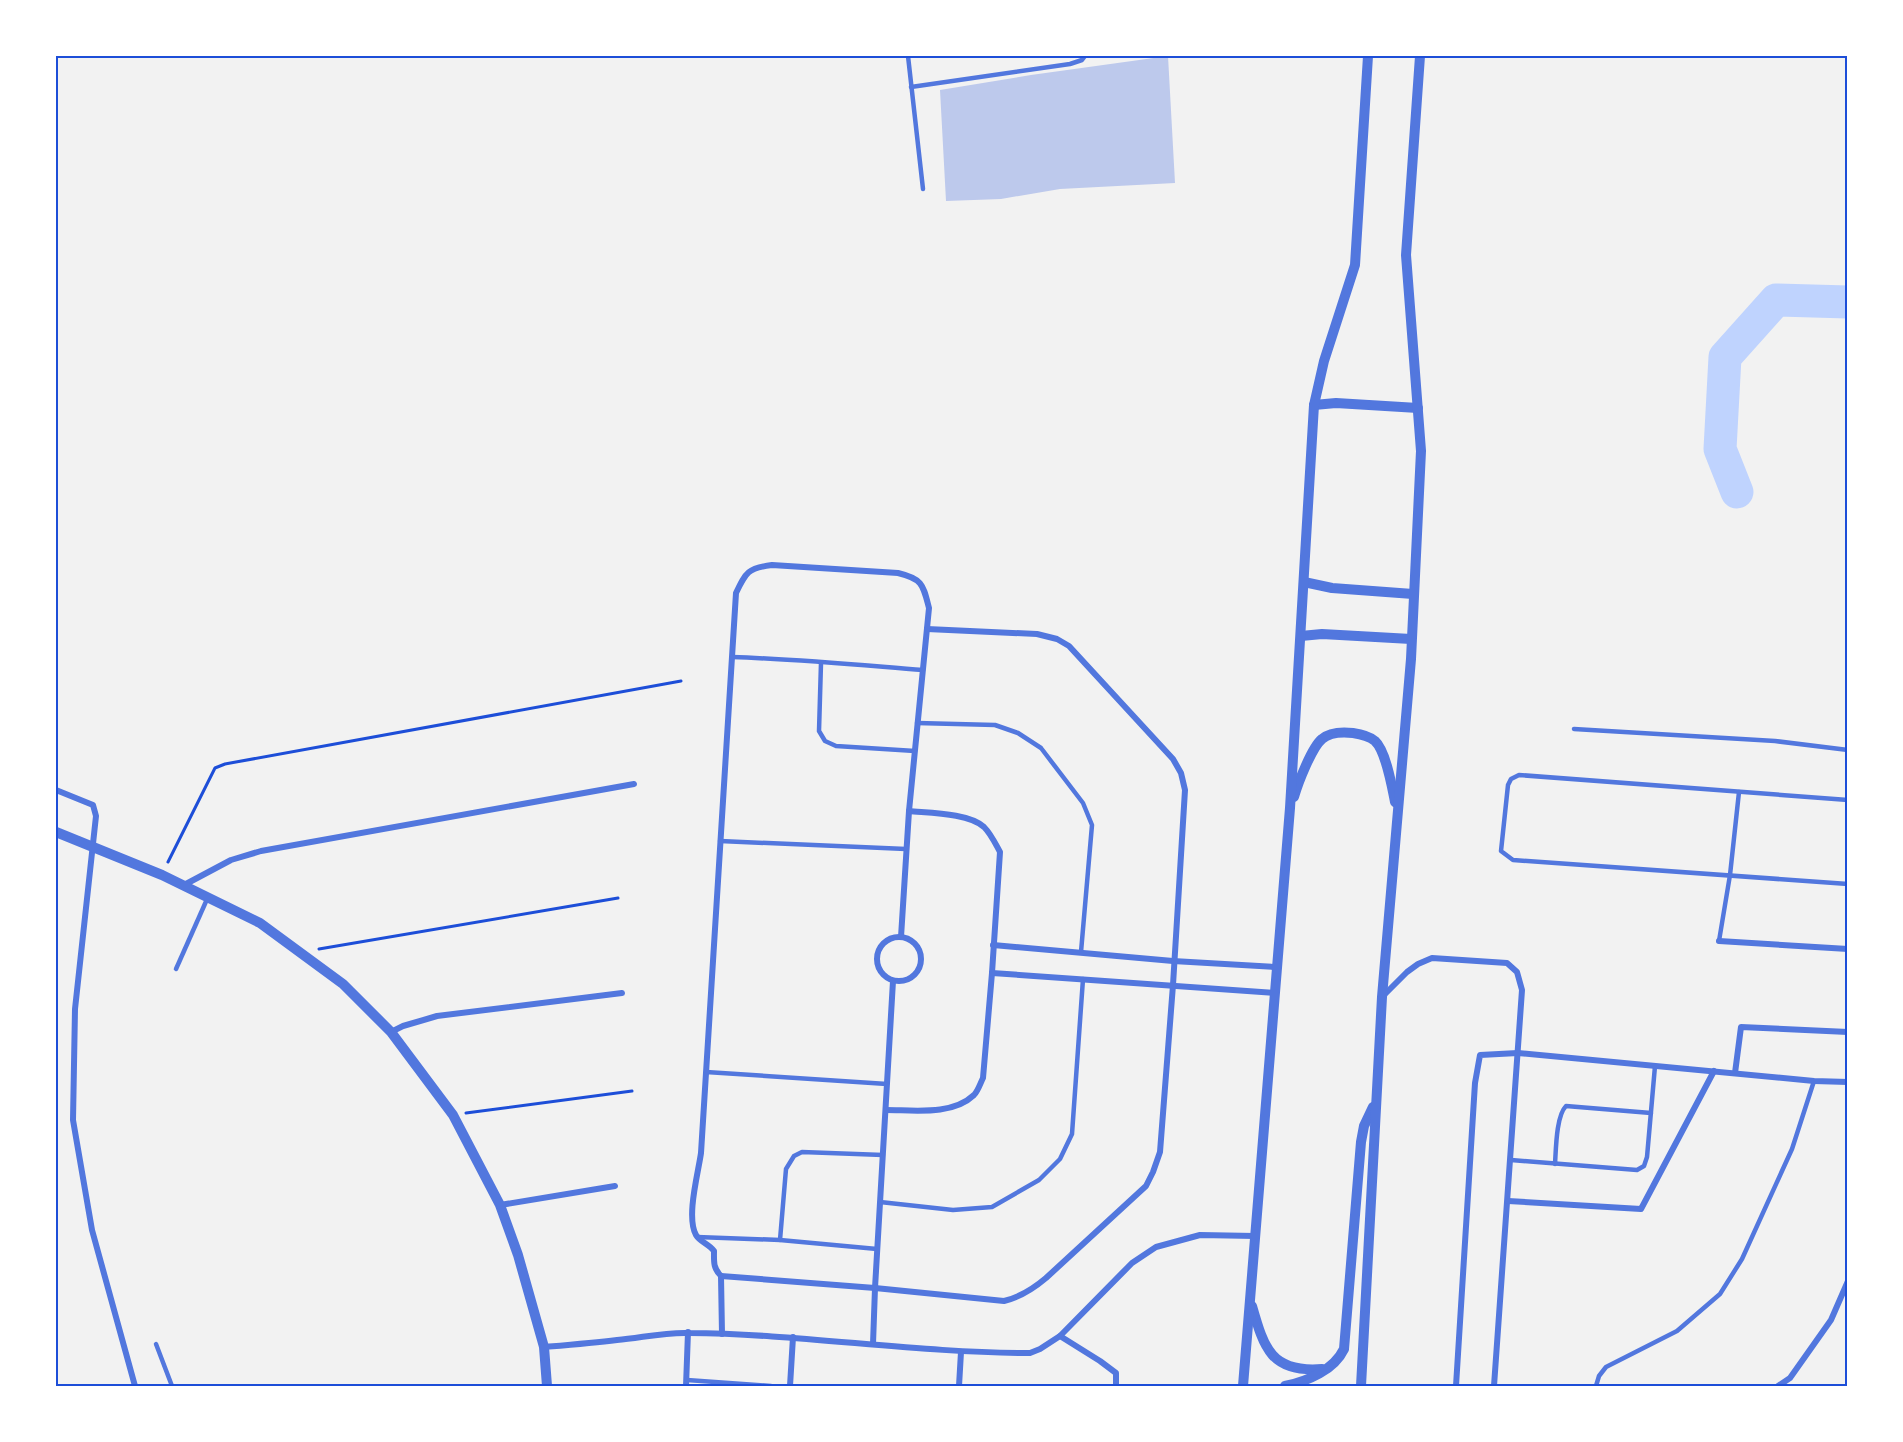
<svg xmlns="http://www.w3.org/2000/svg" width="1903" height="1442" font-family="'Public Sans',sans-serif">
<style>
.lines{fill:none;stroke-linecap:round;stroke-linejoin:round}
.river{stroke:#bfd3fe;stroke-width:33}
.building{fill:#bdc9ec}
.path{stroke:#1d4ed8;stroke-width:3}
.service{stroke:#5277de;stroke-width:4.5}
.minor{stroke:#5277de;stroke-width:6}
.tertiary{stroke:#5277de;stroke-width:10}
.neatline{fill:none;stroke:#1d4ed8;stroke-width:2}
</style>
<rect width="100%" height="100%" fill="#f2f2f2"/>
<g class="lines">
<path class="river" d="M1737,492L1720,449L1725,357L1776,300L1848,302"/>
</g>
<path class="building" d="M1168,56L1175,183L1060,189L1001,199L946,201L940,90L1031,75Z"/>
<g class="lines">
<g class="path">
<path d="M168,862L215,768L225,764L681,681"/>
<path d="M319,949L618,898"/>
<path d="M466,1113L632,1091"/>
</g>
<g class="service">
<path d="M908,56L923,189"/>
<path d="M911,87L1070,64L1082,60L1085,56"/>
<path d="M732,657C796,659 859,665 923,670"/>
<path d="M821,663L819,731L825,741L836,746L915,751"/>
<path d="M917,723L995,725L1018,733L1041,748L1083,803L1092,825L1081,952"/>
<path d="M1574,729L1775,741L1848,750"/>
<path d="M1848,800L1519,775L1511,779L1508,785L1501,851L1513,860L1848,884"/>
<path d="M720,841L906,849"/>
<path d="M1719,941L1730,875L1739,792"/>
<path d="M176,969L208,897"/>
<path d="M706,1072L887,1084"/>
<path d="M1511,1160L1637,1170L1644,1166L1647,1157L1655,1066"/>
<path d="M1555,1164C1556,1150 1556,1116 1566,1106L1651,1113"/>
<path d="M880,1202L953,1210L992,1207L1039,1180L1060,1159L1072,1134L1083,979"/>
<path d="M697,1237L780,1240"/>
<path d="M877,1249L780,1240L786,1169L794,1156L802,1152L883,1155"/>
<path d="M156,1344L172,1386"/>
<path d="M687,1380L771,1386"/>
<path d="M1596,1386L1599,1376L1606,1367L1677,1331L1720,1294L1742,1259L1792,1149L1814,1081"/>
</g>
<g class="minor">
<path d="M56,790L93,805L96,816L75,1009L73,1120L92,1230L135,1386"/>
<path d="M184,885L231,860L261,851L634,784"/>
<circle cx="899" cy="959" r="22"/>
<path d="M1719,941L1848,949"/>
<path d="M993,945L1173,961L1276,967"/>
<path d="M992,973L1275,993"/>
<path d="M1384,995L1407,972L1418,964L1432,958L1507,963L1517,972L1522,990L1494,1386"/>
<path d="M391,1032L403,1026L437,1016L622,993"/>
<path d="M1735,1073L1741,1027L1848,1032"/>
<path d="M886,1110C913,1110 952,1116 974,1095C978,1091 980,1084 983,1078L992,973L1000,852C995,843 991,834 984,827C969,813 929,813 909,811"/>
<path d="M1508,1201L1641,1209L1714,1071"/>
<path d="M500,1205L615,1186"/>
<path d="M721,1276L875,1288L1004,1301C1021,1297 1033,1289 1046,1278L1146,1186L1153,1172L1160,1152L1173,985L1185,790L1181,773L1173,759L1069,646L1057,639L1037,634L927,629"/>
<path d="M722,1334L721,1276C713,1268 714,1262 714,1251C709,1244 700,1242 696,1235C686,1217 698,1174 701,1153L736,593C746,572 748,568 772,565L898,573C923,579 923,585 929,608L909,811L901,937"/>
<path d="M1060,1336L1132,1263L1156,1247L1200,1235L1255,1236"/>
<path d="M873,1344L875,1288L893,981"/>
<path d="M544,1347C568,1345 593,1343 617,1340C641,1338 664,1332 689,1333C803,1334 916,1353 1030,1353L1040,1349L1060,1336L1100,1361L1116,1373V1386"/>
<path d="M686,1386L688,1332"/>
<path d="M790,1386L793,1337"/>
<path d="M959,1386L961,1352"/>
<path d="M1456,1386L1475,1083L1480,1055L1518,1053L1814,1081L1848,1082"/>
<path d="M1778,1386L1790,1378L1831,1320L1848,1281"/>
</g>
<g class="tertiary">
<path d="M1314,405L1336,403L1418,408"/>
<path d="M1304,582L1332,588L1413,594"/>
<path d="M1301,636L1322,634L1411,639"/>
<path d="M1294,797C1298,783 1312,747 1322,739C1330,732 1344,732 1353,733C1360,734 1369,736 1375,741C1386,751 1392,787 1395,802"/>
<path d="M56,832L162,875L260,923L343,984L391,1032L453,1115L500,1205L518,1255L544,1347L547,1386"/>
<path d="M1252,1306C1264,1348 1271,1373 1322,1369"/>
<path d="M1243,1386L1290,808L1314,405L1324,361L1355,265L1368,56"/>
<path d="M1285,1386C1308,1381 1334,1370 1344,1349L1361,1142L1364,1126L1373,1107"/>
<path d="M1361,1386L1382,997L1411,659L1421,451L1406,255L1420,56"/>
</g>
</g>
<rect width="1903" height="1442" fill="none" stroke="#ffffff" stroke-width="114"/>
<rect x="57" y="57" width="1789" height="1328" class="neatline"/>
</svg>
